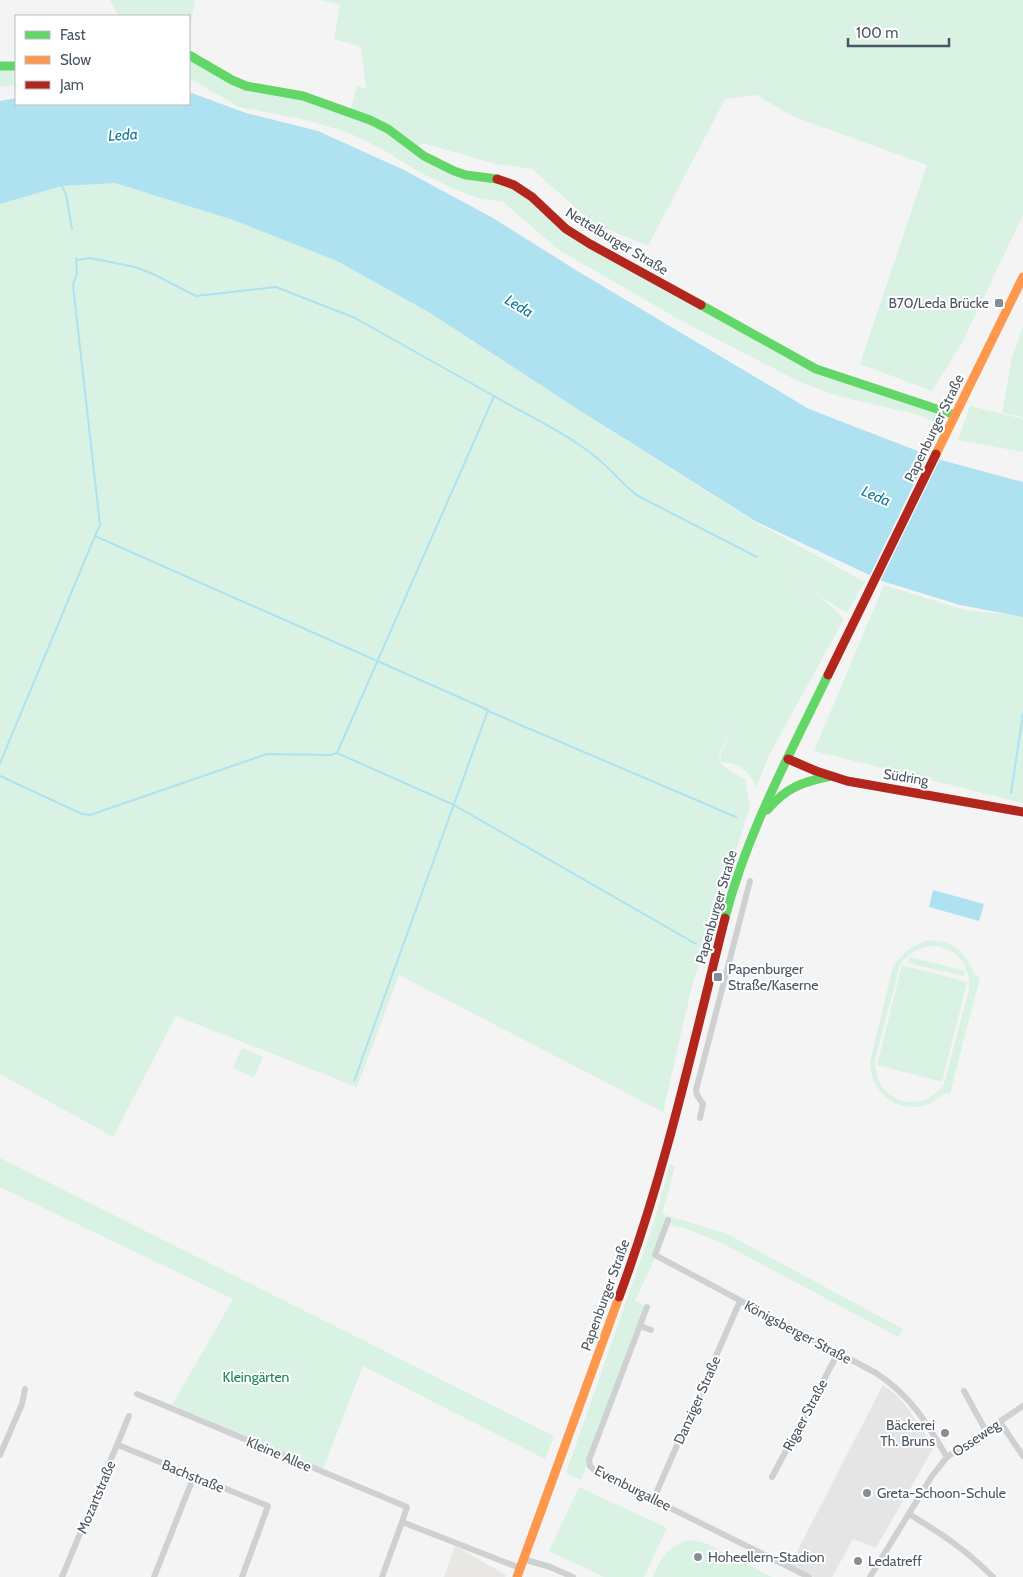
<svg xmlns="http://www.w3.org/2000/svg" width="1023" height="1577" font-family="Cabin,sans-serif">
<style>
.commercial{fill:#e8e7e3}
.education{fill:#e6e5e6}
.green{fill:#d9f2e3;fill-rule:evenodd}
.water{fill:#aee2f0}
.pier{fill:#f4f4f4}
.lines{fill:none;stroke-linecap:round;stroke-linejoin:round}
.stream{stroke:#aee2f0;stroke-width:2}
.street{stroke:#ced0d2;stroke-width:6}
.fast{stroke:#63d668;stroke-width:9}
.slow{stroke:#ff974d;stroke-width:9}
.jam{stroke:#b3261e;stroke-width:9}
.poi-dot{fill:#868d94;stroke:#fff;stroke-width:2}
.labels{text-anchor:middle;stroke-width:4;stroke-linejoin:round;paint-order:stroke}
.street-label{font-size:14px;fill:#4a5661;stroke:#fff}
.poi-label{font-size:14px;fill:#4a5661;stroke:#fff;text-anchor:start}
.park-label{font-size:14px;fill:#17864f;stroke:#fff}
.water-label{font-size:15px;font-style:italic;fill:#0c7c9b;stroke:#fff}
</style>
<rect width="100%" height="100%" fill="#f4f4f4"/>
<path class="commercial" d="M455,1546L506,1575L505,1577H444Z"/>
<path class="education" d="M883,1385L895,1394L906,1406L934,1447L876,1548L853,1539L832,1577H814L790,1565Z"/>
<g class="green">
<path d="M110,0H195L189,33V16H124L118,14Z"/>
<path d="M320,0H1023V215L963,341L932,391L860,364L927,165L792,116L757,95L725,99L648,246L593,223L532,169L495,164L423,143L418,146L384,123L350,111L357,86L366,89L361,47L334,39L340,5Z"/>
<path d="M189,59L235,86L305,99L331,108L381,129L414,154L495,183L513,187L526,195L544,213L844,382L940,415L943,421L942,426L916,414L841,397L800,382L680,320L559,250L503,202L478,198L454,189L419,172L382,149L347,132L302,119L239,107L189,78Z"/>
<path d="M0,69L16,70V85L0,87Z"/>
<path d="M112,182L233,220L337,261L430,313L619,436L755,522L865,582L847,613L781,571L822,598L844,619L768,757L757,787C746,769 742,763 720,762L721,753L735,724L720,752L719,762L732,772L745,779L750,807L692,986L663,1112L399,975L357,1087L176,1016L113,1137L0,1074V204L63,186Z"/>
<path d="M1023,326V417L1002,413L1012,358Z"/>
<path d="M970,406L1023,419V452L958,440Z"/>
<path d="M884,585L965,610L1023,616V803L814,751Z"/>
<path d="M925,941C949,938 968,952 974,975L980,977L950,1094L944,1093C916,1123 870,1102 870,1062L893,966L907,950ZM930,946C955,946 971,964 969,989L944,1084C920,1118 873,1101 875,1060L900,965C908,954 917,948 930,946Z"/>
<path d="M910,957L965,971L964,976L908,963Z"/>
<path d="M902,965L967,982L942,1082L877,1065Z"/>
<path d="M242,1048L263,1057L254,1078L233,1068Z"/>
<path d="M0,1158L554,1436L545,1459L363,1366L323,1469L172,1405L233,1299L0,1187Z"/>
<path d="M670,1164L675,1167L662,1214L725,1233L903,1329L898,1337L722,1243L687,1229L670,1225L635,1301L647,1307L581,1480L566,1473L654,1222Z"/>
<path d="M579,1487L667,1528L644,1577H604L549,1551Z"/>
<path d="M690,1540L705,1543L772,1577H653C659,1559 670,1544 690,1540Z"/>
</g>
<g class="water">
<path d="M189,92L246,113L318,131L404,170L493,218L579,272L809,409L941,460L1023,482V617L960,605L882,581L755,521L582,412L430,313L337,261L233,220L115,183L62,186L0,204V101L16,98V104H189Z"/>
<path d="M933,890L984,904L979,921L929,907Z"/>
</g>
<path class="pier" d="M929,453L941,457L880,582L869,577Z"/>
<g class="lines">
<g class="stream">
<path d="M62,186L66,194L72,229"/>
<path d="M76,258L77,273L73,285L100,525L95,536L488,710L354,1081"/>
<path d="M77,260L90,258L135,267L153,274L196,296L276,287L355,318L494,396"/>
<path d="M488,711L736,817"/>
<path d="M337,753L494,396C528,416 567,433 598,459C612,470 623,485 638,496L757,557"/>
<path d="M0,763L95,536"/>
<path d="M0,776L82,814L90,815L267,754L331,755L337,753L454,805L696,944"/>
<path d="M1011,793L1023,714"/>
</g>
<g class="street">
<path d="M700,1118L703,1104L697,1095L696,1090L750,881"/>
<path d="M668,1220L655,1255L876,1373C911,1396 926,1422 947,1457"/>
<path d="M647,1307L589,1460L590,1466L594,1470L809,1577"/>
<path d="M640,1326L651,1330"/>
<path d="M964,1391L986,1431"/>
<path d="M137,1394L407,1507L402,1522"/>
<path d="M1000,1422L1023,1456"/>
<path d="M118,1445L268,1506L242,1577"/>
<path d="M0,1455L22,1404L25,1389"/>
<path d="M772,1477L838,1353"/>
<path d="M654,1498L740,1301"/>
<path d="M909,1514C942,1534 966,1550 993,1577"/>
<path d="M523,1559L550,1567L573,1577"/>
<path d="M62,1577L129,1416"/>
<path d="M154,1577L194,1476"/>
<path d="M382,1577L402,1522L520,1568"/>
<path d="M870,1577L932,1476L947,1457L1023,1406"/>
</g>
<g class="fast">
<path d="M189,55L232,80L246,86L303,96L370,120L388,129L424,156L454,171L466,175L497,179"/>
<path d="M0,66H16"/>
<path d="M701,305L816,369L955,415"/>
<path d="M767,810C787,787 802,782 831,776"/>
<path d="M725,918C747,832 790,754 828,675"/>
</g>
<g class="slow">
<path d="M936,454L1023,277"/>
<path d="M517,1577L619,1297"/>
</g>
<g class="jam">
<path d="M497,179L514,185L532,197L566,229L590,244L701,305"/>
<path d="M828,675L936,454"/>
<path d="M788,759L816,771L847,781L1023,812"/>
<path d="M619,1297C665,1174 693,1045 725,918"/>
</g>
</g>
<g class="poi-dot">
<rect x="994" y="298" width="10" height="10" rx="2.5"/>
<rect x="713" y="972" width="10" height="10" rx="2.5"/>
<circle cx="945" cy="1433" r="5"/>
<circle cx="867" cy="1493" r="5"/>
<circle cx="698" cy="1557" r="5"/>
<circle cx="858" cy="1561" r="5"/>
</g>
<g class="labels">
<g class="street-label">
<text transform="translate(617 241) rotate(31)" y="5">Nettelburger Straße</text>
<text transform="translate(934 428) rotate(-64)" y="5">Papenburger Straße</text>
<text transform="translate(906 777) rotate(9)" y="5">Südring</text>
<text transform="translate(716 907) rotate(-74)" y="5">Papenburger Straße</text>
<text transform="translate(605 1295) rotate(-70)" y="5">Papenburger Straße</text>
<text transform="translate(798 1332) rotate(28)" y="5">Königsberger Straße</text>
<text transform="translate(697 1400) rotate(-66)" y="5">Danziger Straße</text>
<text transform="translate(805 1415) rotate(-62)" y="5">Rigaer Straße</text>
<text transform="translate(976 1438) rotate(-34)" y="5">Osseweg</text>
<text transform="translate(279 1454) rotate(23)" y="5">Kleine Allee</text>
<text transform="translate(193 1476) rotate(22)" y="5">Bachstraße</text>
<text transform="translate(633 1488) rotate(27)" y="5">Evenburgallee</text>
<text transform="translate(96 1497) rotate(-67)" y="5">Mozartstraße</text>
</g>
<g class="poi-label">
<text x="989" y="308" text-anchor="end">B70/Leda Brücke</text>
<text x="728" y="974">Papenburger<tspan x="728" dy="16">Straße/Kaserne</tspan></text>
<text x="935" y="1430" text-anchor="end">Bäckerei<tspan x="935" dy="16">Th. Bruns</tspan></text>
<text x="877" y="1498">Greta-Schoon-Schule</text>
<text x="708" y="1562">Hoheellern-Stadion</text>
<text x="868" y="1566">Ledatreff</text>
</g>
<g class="park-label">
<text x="256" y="1382">Kleingärten</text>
</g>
<g class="water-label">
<text transform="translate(123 135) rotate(-4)" y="5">Leda</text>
<text transform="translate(519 306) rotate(31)" y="5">Leda</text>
<text transform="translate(876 496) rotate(23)" y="5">Leda</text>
</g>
</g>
<rect x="15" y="15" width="175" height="90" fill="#ffffff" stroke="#b7bbc0"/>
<rect x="25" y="31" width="25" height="8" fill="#63d668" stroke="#b7bbc0"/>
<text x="60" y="40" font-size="15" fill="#4a5661">Fast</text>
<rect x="25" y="56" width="25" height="8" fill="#ff974d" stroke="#b7bbc0"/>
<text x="60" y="65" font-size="15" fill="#4a5661">Slow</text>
<rect x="25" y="81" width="25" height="8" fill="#b3261e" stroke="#b7bbc0"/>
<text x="60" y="90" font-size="15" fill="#4a5661">Jam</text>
<path d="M848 38v8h101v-8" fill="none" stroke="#4a5661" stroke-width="2.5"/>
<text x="856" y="38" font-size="15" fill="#4a5661" stroke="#ffffff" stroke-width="4" paint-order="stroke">100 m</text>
</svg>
